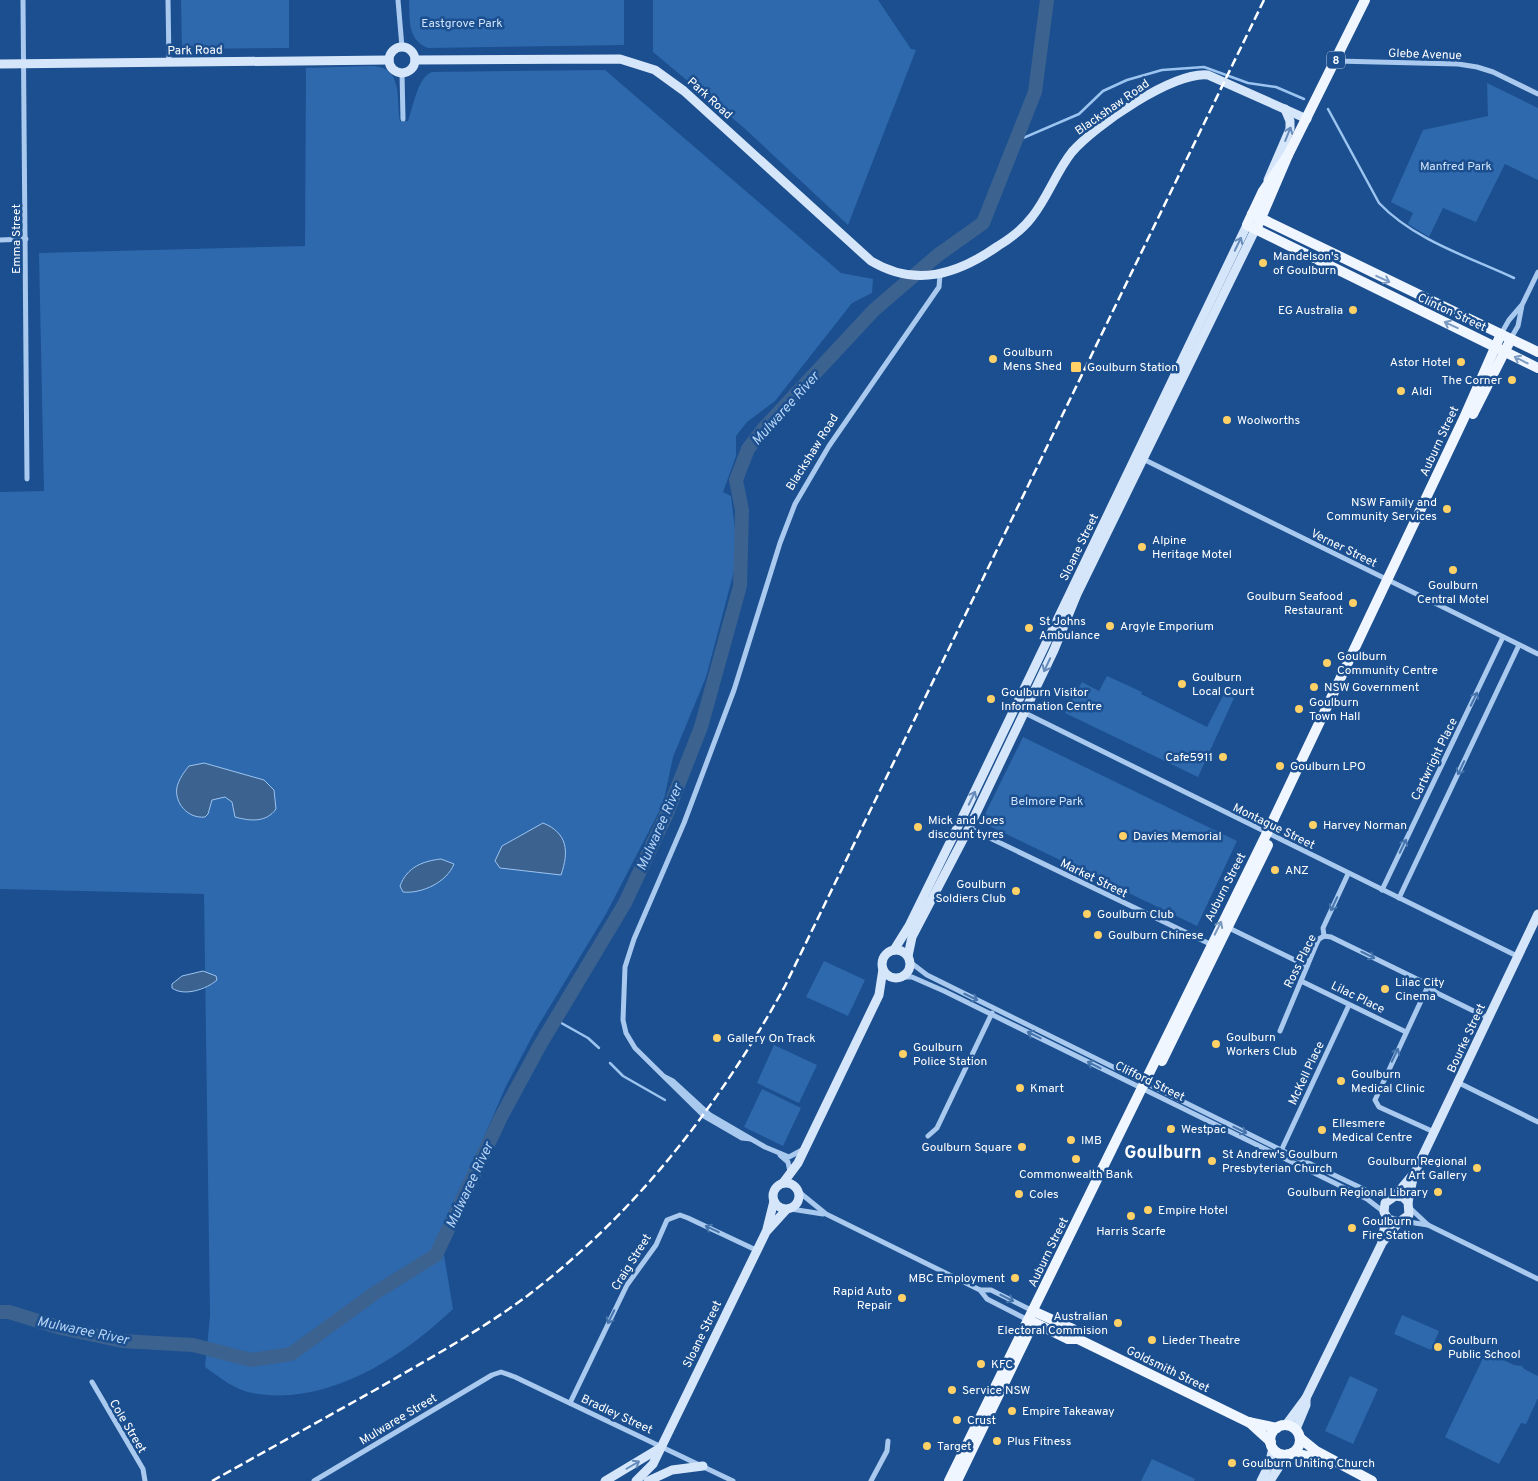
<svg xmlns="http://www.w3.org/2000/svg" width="1538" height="1481" font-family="Overpass,sans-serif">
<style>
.green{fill:#2e69ad}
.water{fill:#3c6290;stroke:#9cc4f0}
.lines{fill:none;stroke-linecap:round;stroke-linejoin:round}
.stream{stroke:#9cc4f0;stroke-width:2.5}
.river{stroke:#3c6290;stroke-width:14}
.street{stroke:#a9c9ee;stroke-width:5}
.secondary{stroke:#d6e6fa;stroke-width:9}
.primary{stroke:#f0f6ff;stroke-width:10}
.rail{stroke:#fff;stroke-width:2.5;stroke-dasharray:9 4;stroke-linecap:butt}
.oneway{stroke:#668bba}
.oneway2{stroke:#7b9ac1}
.oneway3{stroke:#4674ac}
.poi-dot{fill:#ffd166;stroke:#1b4f8f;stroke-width:2}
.labels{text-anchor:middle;stroke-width:5;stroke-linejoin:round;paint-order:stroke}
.shield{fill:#1b4f8f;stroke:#bbcadd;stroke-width:1}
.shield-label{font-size:11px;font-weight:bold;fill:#fff}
.park-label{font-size:12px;fill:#cfe3fa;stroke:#1b4f8f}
.street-label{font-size:12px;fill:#fff;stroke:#1b4f8f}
.poi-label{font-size:12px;fill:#fff;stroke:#1b4f8f;text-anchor:start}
.water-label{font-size:14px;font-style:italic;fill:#b5d3f5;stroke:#1b4f8f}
.district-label{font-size:18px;font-weight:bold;fill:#fff;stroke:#1b4f8f}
</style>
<rect width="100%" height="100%" fill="#1b4f8f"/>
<g class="green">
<path d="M181,0H289V48L182,49Z"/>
<path d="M409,0H624V45L428,48C407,40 410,19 409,0Z"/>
<path d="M653,0H878L911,49L916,50L848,225L743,127L653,52Z"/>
<path d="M370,66C404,66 396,98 400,121H408C413,107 418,76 432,72L605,70L841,273L873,279L872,293L852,303L775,401L747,422L736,436V456L723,492L731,496L738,556L706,677L673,757L663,804L606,914L535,1031L506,1086L441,1237L453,1309C402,1358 326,1407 252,1393C235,1390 219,1377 205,1367L210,1316L204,894L0,889V492L44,491L39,253L305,246L306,68Z"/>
<path d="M1487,83L1538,108V180L1505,164L1476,222L1443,208L1429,237L1408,224L1413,213L1391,202L1423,130L1488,116Z"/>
<path d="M1107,676L1142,692L1141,694L1207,727L1224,694L1234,698L1198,777L1065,713L1082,682L1099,691Z"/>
<path d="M1023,737L1237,841L1197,926L981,822Z"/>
<path d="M824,961L865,980L848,1016L806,997Z"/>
<path d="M774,1045L817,1065L799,1103L757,1083Z"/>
<path d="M762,1089L801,1108L783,1146L744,1127Z"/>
<path d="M1402,1315L1439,1331L1431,1350L1394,1334Z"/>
<path d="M1486,1352L1514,1365L1522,1366L1524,1369L1538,1376V1398L1526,1424L1521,1423L1499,1464L1445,1437Z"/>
<path d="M1350,1376L1378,1389L1353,1444L1325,1431Z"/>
<path d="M1152,1459L1195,1479L1194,1481H1141Z"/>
</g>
<g class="water">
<path d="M204,763L264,780L274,790L276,809C266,823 250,821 235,817L232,802L225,797L212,800L208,814L205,817C188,819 174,803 177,787C179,779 184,772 189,766Z"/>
<path d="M543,823C568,833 569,852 561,875L500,868L495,861L502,846Z"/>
<path d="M441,859L454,864C447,882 422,894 403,892L400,886C407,867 423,861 441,859Z"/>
<path d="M203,971L216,976L217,980C207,989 184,997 172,988V984L182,976Z"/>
</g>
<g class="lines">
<g class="stream">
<path d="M1328,109L1379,203C1414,240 1469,257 1514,278"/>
<path d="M1016,141L1079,114L1103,91L1127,80L1162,70L1204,67L1248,83L1276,87L1304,99"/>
<path d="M556,1020L588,1038L599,1048"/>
<path d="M610,1063L623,1076L665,1100"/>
</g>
<path class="river" d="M0,1312H9L61,1328L122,1341L193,1345L251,1360L291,1354L375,1293L436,1255L501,1117L540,1045L625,903L668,811L701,727L740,586L742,510L736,480L748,449L764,428L874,310L938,255L983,223L1035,92L1047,0"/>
<g class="street">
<path d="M23,0L27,479"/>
<path d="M168,0L169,63"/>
<path d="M398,0L402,47"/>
<path d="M1336,61L1458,64L1477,67L1493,72L1538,94"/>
<path d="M402,73L403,119"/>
<path d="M0,240L26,239"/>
<path d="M1501,334L1509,320L1521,306"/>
<path d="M1511,338L1518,326L1522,305L1538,272"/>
<path d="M1143,459L1538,654"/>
<path d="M1023,712L1517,956"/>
<path d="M969,828L1210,944"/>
<path d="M1382,890L1503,637"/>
<path d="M1399,898L1519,645"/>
<path d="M1229,928L1307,966"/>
<path d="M1324,936L1331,937L1421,981L1437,993L1488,1018"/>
<path d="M1324,936L1323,928L1348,874"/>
<path d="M910,962L927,975L1279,1149L1374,1194L1391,1197"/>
<path d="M903,977H912L944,991L1367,1199L1384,1212"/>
<path d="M1301,981L1406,1032"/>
<path d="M1428,986L1375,1100L1379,1107L1434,1132"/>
<path d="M1280,1031L1316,945L1319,939L1324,936"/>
<path d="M665,1077L673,1081L710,1115L765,1147L789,1157L802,1150"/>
<path d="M1459,1083L1538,1122"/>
<path d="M928,1136L937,1128L992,1013"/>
<path d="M751,1139L742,1138L704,1116L635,1048L626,1033L623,1020L625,967L634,939L684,823L734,690L780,543L795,504L829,446L939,287L940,275"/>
<path d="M1281,1151L1349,1005"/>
<path d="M780,1155L788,1162L790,1172"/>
<path d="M799,1192L826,1214L980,1290L987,1299L1028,1320"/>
<path d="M1410,1208L1428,1225L1538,1279"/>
<path d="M791,1209L823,1214"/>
<path d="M1402,1221L1428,1225"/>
<path d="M980,1290H991L1033,1311"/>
<path d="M92,1382L143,1469L145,1481"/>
<path d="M570,1403L627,1285L656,1245L667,1220L680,1215L688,1218L756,1250"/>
<path d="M314,1481L492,1375L501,1372L515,1377L733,1481"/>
<path d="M871,1481L887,1451L888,1441"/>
</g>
<g class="secondary">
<circle cx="402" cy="60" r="13"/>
<path d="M415,60L620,59L655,70L684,91L871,261C916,288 958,274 998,246C1011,238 1023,229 1032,217C1048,197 1056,172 1072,152C1094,126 1174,71 1208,75L1307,119"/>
<path d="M0,64L389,60"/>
<path d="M1268,180L1290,129V121L1285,109"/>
<circle cx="896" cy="964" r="14"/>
<path d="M894,950L909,926L962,818L1247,225"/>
<path d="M908,956L912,937L969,828L1054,650L1077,594L1255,230"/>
<circle cx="786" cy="1196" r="13"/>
<path d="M783,1183L798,1163L879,995L883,969"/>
<path d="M1395,1196L1415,1172L1538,914"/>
<path d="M1408,1202L1414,1174"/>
<path d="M767,1229L774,1201"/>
<path d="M1382,1242L1386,1216"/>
<path d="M1286,1425L1306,1398L1382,1243L1399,1222L1409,1215L1408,1202L1403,1197L1395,1196L1385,1203L1384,1212L1388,1219L1399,1222"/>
<path d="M1296,1429L1306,1405V1398"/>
<path d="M605,1481L660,1448"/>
<path d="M636,1481L653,1464L766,1232L786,1210"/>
<path d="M648,1481L672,1470L703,1466"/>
<path d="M1261,1481L1269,1465L1273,1448"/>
<path d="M1270,1481L1287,1454"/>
</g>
<g class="primary">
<path d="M1288,155L1263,191L1247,225L1538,368"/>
<path d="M1252,214L1538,352"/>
<path d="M1258,225L1288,155L1365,0"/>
<path d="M1473,414L1511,339"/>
<path d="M1162,1061L1268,845"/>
<path d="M1033,1311L1073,1329L1078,1339"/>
<path d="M1029,1320L1068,1339H1078L1248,1422L1277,1428"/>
<path d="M1249,1422L1271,1442"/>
<circle cx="1285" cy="1440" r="15"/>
<path d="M1300,1438L1316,1451L1372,1481"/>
<path d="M1292,1453L1322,1459"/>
<path d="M949,1481L1267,833L1464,418L1501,334"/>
<path d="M957,1481L1028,1334"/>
</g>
<path class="rail" d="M212,1481C266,1451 321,1420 375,1390C425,1361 476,1333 523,1299C634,1216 719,1106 785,986L1264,0"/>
</g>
<defs><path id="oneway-shaft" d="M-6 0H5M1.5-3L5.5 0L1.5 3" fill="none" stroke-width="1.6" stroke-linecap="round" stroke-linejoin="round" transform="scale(1.25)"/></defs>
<g class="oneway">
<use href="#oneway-shaft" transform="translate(1288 134) rotate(-68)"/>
<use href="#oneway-shaft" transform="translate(1238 244) rotate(-64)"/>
<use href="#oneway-shaft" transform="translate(1047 665) rotate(115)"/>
<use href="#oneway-shaft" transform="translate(972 798) rotate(-64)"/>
<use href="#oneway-shaft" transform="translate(633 1465) rotate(-30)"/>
</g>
<g class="oneway2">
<use href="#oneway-shaft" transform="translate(1383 279) rotate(25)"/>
<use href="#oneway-shaft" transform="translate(1451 325) rotate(-155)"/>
<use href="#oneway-shaft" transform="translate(1521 360) rotate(-153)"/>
<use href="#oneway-shaft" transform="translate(1218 928) rotate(-63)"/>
</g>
<g class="oneway3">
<use href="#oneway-shaft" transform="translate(1474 699) rotate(-64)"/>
<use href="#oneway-shaft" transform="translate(1461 768) rotate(115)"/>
<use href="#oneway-shaft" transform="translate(1403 846) rotate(-64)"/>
<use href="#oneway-shaft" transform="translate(1334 904) rotate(115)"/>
<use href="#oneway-shaft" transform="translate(1368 955) rotate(26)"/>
<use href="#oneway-shaft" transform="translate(971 997) rotate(26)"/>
<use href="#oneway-shaft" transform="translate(1034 1035) rotate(-154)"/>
<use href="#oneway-shaft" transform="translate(1395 1055) rotate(-64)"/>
<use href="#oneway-shaft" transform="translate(1094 1065) rotate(-153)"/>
<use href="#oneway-shaft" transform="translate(1240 1130) rotate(26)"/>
<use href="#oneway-shaft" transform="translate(712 1229) rotate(-155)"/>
<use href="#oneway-shaft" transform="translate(1007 1298) rotate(27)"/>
<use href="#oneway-shaft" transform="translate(611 1317) rotate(116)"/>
</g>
<g class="poi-dot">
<circle cx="1263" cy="263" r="5"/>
<circle cx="1353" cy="310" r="5"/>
<circle cx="993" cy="359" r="5"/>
<circle cx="1461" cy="362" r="5"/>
<rect x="1070" y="361" width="12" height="12" rx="2.5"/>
<circle cx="1512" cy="380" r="5"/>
<circle cx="1401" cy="391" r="5"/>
<circle cx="1227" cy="420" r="5"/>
<circle cx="1447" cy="509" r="5"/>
<circle cx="1142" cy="547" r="5"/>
<circle cx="1453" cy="570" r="5"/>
<circle cx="1353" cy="603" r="5"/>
<circle cx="1110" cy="626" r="5"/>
<circle cx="1029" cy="628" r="5"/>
<circle cx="1327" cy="663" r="5"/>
<circle cx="1182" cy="684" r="5"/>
<circle cx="1314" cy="687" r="5"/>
<circle cx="991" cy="699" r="5"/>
<circle cx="1299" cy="709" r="5"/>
<circle cx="1223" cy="757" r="5"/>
<circle cx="1280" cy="766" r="5"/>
<circle cx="1313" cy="825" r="5"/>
<circle cx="918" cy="827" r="5"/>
<circle cx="1123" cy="836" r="5"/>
<circle cx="1275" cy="870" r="5"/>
<circle cx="1016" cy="891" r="5"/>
<circle cx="1087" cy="914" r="5"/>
<circle cx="1098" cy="935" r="5"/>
<circle cx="1385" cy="989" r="5"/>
<circle cx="717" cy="1038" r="5"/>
<circle cx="1216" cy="1044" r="5"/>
<circle cx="903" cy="1054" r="5"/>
<circle cx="1341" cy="1081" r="5"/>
<circle cx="1020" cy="1088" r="5"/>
<circle cx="1171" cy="1129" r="5"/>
<circle cx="1322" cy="1130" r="5"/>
<circle cx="1071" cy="1140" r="5"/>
<circle cx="1022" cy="1147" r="5"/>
<circle cx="1076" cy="1159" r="5"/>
<circle cx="1212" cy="1161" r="5"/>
<circle cx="1477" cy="1168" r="5"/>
<circle cx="1438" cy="1192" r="5"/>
<circle cx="1019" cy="1194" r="5"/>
<circle cx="1148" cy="1210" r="5"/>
<circle cx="1131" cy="1216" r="5"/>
<circle cx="1352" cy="1228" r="5"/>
<circle cx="1015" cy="1278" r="5"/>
<circle cx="902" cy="1298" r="5"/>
<circle cx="1118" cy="1323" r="5"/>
<circle cx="1152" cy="1340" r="5"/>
<circle cx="1438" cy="1347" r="5"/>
<circle cx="981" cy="1364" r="5"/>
<circle cx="952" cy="1390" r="5"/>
<circle cx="1012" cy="1411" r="5"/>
<circle cx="957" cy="1420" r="5"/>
<circle cx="997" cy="1441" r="5"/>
<circle cx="927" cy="1446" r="5"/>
<circle cx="1232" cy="1463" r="5"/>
</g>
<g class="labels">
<rect class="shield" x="1327" y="51.5" width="18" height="17" rx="4"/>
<g class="shield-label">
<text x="1336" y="64">8</text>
</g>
<g class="park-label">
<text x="462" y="27">Eastgrove Park</text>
<text x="1456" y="170">Manfred Park</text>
<text x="1047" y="805">Belmore Park</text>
</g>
<g class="street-label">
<text transform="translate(195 50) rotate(-1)" y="4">Park Road</text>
<text transform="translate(1425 54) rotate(2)" y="4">Glebe Avenue</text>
<text transform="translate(710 98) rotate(42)" y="4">Park Road</text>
<text transform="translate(1112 107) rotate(-35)" y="4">Blackshaw Road</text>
<text transform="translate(16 239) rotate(-90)" y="4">Emma Street</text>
<text transform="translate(1452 312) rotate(25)" y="4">Clinton Street</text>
<text transform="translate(1439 441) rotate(-65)" y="4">Auburn Street</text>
<text transform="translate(812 452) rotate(-58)" y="4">Blackshaw Road</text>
<text transform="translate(1079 547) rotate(-64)" y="4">Sloane Street</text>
<text transform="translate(1344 548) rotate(26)" y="4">Verner Street</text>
<text transform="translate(1434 759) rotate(-64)" y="4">Cartwright Place</text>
<text transform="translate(1274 826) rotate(26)" y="4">Montague Street</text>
<text transform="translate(1094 878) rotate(26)" y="4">Market Street</text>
<text transform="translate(1225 887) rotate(-63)" y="4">Auburn Street</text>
<text transform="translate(1300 961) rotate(-64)" y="4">Ross Place</text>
<text transform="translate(1358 997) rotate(26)" y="4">Lilac Place</text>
<text transform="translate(1466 1038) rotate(-65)" y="4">Bourke Street</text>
<text transform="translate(1306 1073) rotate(-65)" y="4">McKell Place</text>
<text transform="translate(1150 1081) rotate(26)" y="4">Clifford Street</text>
<text transform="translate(1048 1252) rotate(-64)" y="4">Auburn Street</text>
<text transform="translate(631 1262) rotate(-58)" y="4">Craig Street</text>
<text transform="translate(702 1334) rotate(-64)" y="4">Sloane Street</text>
<text transform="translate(1168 1369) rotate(26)" y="4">Goldsmith Street</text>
<text transform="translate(617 1414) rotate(25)" y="4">Bradley Street</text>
<text transform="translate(398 1419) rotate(-31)" y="4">Mulwaree Street</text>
<text transform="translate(128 1426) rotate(59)" y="4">Cole Street</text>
</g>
<g class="poi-label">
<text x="1273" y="260">Mandelson's<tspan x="1273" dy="14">of Goulburn</tspan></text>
<text x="1343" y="314" text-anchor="end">EG Australia</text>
<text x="1003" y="356">Goulburn<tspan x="1003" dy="14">Mens Shed</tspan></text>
<text x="1451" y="366" text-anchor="end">Astor Hotel</text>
<text x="1087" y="371">Goulburn Station</text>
<text x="1502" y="384" text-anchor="end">The Corner</text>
<text x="1411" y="395">Aldi</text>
<text x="1237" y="424">Woolworths</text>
<text x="1437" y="506" text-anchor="end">NSW Family and<tspan x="1437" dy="14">Community Services</tspan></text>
<text x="1152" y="544">Alpine<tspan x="1152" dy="14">Heritage Motel</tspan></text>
<text x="1453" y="589" text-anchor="middle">Goulburn<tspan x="1453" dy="14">Central Motel</tspan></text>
<text x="1343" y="600" text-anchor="end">Goulburn Seafood<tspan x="1343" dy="14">Restaurant</tspan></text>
<text x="1039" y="625">St Johns<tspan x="1039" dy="14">Ambulance</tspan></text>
<text x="1120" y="630">Argyle Emporium</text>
<text x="1337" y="660">Goulburn<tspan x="1337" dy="14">Community Centre</tspan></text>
<text x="1192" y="681">Goulburn<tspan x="1192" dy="14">Local Court</tspan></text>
<text x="1324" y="691">NSW Government</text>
<text x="1001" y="696">Goulburn Visitor<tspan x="1001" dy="14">Information Centre</tspan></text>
<text x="1309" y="706">Goulburn<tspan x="1309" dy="14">Town Hall</tspan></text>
<text x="1213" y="761" text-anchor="end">Cafe5911</text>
<text x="1290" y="770">Goulburn LPO</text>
<text x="928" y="824">Mick and Joes<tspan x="928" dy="14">discount tyres</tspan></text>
<text x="1323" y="829">Harvey Norman</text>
<text x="1133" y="840">Davies Memorial</text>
<text x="1285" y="874">ANZ</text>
<text x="1006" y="888" text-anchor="end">Goulburn<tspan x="1006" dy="14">Soldiers Club</tspan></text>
<text x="1097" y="918">Goulburn Club</text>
<text x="1108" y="939">Goulburn Chinese</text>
<text x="1395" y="986">Lilac City<tspan x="1395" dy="14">Cinema</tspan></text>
<text x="1226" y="1041">Goulburn<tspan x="1226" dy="14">Workers Club</tspan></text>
<text x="727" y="1042">Gallery On Track</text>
<text x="913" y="1051">Goulburn<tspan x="913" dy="14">Police Station</tspan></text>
<text x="1351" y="1078">Goulburn<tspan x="1351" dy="14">Medical Clinic</tspan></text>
<text x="1030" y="1092">Kmart</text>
<text x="1332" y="1127">Ellesmere<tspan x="1332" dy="14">Medical Centre</tspan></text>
<text x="1181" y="1133">Westpac</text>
<text x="1081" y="1144">IMB</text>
<text x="1012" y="1151" text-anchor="end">Goulburn Square</text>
<text x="1222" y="1158">St Andrew's Goulburn<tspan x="1222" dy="14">Presbyterian Church</tspan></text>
<text x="1467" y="1165" text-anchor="end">Goulburn Regional<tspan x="1467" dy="14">Art Gallery</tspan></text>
<text x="1076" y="1178" text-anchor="middle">Commonwealth Bank</text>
<text x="1428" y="1196" text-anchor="end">Goulburn Regional Library</text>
<text x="1029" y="1198">Coles</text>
<text x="1158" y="1214">Empire Hotel</text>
<text x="1362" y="1225">Goulburn<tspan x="1362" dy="14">Fire Station</tspan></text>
<text x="1131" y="1235" text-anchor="middle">Harris Scarfe</text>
<text x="1005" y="1282" text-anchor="end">MBC Employment</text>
<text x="892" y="1295" text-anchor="end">Rapid Auto<tspan x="892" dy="14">Repair</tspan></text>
<text x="1108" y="1320" text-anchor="end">Australian<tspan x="1108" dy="14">Electoral Commision</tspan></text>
<text x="1162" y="1344">Lieder Theatre</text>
<text x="1448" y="1344">Goulburn<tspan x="1448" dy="14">Public School</tspan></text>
<text x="991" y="1368">KFC</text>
<text x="962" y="1394">Service NSW</text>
<text x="1022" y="1415">Empire Takeaway</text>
<text x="967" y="1424">Crust</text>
<text x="1007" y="1445">Plus Fitness</text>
<text x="937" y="1450">Target</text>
<text x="1242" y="1467">Goulburn Uniting Church</text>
</g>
<g class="water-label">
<text transform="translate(785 408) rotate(-48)" y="5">Mulwaree River</text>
<text transform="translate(659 827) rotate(-66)" y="5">Mulwaree River</text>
<text transform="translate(469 1185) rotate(-65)" y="5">Mulwaree River</text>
<text transform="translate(83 1330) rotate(12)" y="5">Mulwaree River</text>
</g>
<g class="district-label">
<text x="1163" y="1158">Goulburn</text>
</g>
</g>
</svg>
